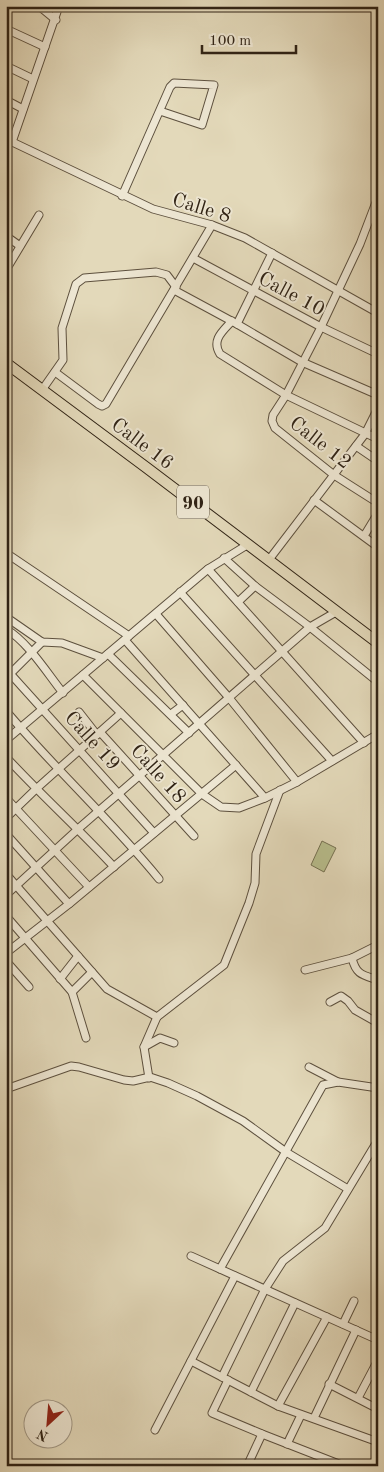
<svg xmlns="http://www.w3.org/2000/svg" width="384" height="1472" font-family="'Old Standard TT',serif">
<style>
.green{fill:#b8be8d;stroke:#747051}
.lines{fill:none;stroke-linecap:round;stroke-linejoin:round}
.minor-casing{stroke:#5d503e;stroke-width:9}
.highway-casing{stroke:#302315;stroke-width:12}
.minor{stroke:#ede6d2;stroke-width:7}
.highway{stroke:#e3d9ba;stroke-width:10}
.labels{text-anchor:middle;stroke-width:4;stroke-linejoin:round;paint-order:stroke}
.shield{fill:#ede6d2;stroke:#695e4e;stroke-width:1}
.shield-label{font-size:19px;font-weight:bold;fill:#302315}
.street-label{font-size:20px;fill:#302315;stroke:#ede6d2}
</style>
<rect width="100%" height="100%" fill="#e3d9ba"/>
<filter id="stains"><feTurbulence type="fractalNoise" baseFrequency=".004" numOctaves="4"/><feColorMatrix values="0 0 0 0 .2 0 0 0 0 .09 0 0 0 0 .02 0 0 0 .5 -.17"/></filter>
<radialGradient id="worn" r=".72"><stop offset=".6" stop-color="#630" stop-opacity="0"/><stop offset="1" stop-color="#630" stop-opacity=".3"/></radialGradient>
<path class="green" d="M322,841L336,848L324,872L311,865Z"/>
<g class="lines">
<g class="minor-casing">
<g id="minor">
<path d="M39,6L56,20"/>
<path d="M6,29L45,47"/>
<path d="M6,66L33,79"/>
<path d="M6,100L23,109"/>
<path d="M6,139L153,209L212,225L245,238L378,313"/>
<path d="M12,142L59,6"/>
<path d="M122,196L170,87L174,83L214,85L202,125L160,111"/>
<path d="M378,197L360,244L321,327L286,395L273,415L272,421L275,428L334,475L378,503"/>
<path d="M6,236L20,246"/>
<path d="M193,258L321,327L378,354"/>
<path d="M6,270L39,215"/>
<path d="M174,290L237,324L302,362L378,395"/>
<path d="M232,321C223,331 211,340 220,354L286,395L378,439"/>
<path d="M237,324L272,253"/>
<path d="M55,372L98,404L102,406L106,404L212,225"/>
<path d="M42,390L63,360L62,328L76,284L84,278L156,272L167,275L176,287"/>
<path d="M356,446L378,461"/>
<path d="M314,500L378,547"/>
<path d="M364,536L378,513"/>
<path d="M6,553L129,636"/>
<path d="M224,558L255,586L310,627L378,682"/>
<path d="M268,561L365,434L378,408"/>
<path d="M208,569L364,743"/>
<path d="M180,592L332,761"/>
<path d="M238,602L255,586"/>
<path d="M156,614L230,699L297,782"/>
<path d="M6,617L42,642L62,643L103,658"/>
<path d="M6,629C28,642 47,673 63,693"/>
<path d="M125,640L265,798"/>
<path d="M108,654L189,733"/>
<path d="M6,669L154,833"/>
<path d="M83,675L202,794L221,807L239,808L265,798L297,782L378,734"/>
<path d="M6,678L42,642"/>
<path d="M6,711C55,769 111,820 159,879"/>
<path d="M79,712L97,735"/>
<path d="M171,714L183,705"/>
<path d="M100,732L194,836"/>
<path d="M6,740L208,569L247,545"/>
<path d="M6,757C41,795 79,829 114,867"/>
<path d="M6,798L89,887"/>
<path d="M6,818L36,789L121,713"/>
<path d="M6,834L69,904"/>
<path d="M6,874L107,989L157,1017L144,1047L149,1078"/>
<path d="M6,895L78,829L310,627L336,612"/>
<path d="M6,916L72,992L86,1038"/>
<path d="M6,953L69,904L236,765"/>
<path d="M352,958C356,975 363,975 378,980"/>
<path d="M6,961L29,987"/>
<path d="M305,970L352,958L378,945"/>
<path d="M60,979L78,956"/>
<path d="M72,992L92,972"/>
<path d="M330,1002L341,996L348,1001L355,1010L378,1023"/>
<path d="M157,1017L224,965L249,903L255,883L256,854L280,790"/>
<path d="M144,1047L160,1038L174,1043"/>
<path d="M309,1067L338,1082"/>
<path d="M6,1089L71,1066L79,1067L124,1080L133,1081L150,1077L168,1083L197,1096L243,1121L286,1152L348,1189"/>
<path d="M191,1256L378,1340"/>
<path d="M220,1269L323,1085L338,1082L378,1088"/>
<path d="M343,1324L354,1301"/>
<path d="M191,1361L278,1406L378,1442"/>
<path d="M222,1377L265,1289L283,1261L325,1228L378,1140"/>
<path d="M228,1380L212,1413L262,1434L344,1466"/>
<path d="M329,1384L378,1409"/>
<path d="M251,1392L295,1303"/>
<path d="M358,1398L378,1360"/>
<path d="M278,1406L327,1317"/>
<path d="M314,1418L356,1330"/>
<path d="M155,1430L235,1276"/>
<path d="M287,1444L301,1415"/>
<path d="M258,1466L249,1462L262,1434"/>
</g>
</g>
<g class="highway-casing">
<path id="highway" d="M6,363L147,468L378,643"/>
</g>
<use href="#minor" class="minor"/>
<use href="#highway" class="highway"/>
</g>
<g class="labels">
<rect class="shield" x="177" y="485.5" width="32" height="33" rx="4"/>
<g class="shield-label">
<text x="193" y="509">90</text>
</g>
<g class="street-label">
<text transform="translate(202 207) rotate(17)" y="7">Calle 8</text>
<text transform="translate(292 293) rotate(28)" y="7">Calle 10</text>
<text transform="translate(321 442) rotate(38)" y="7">Calle 12</text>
<text transform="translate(143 443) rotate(37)" y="7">Calle 16</text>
<text transform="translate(93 740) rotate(48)" y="7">Calle 19</text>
<text transform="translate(159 773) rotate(48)" y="7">Calle 18</text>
</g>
</g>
<rect width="384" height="1472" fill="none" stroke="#e3d9ba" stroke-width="25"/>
<rect x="8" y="8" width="369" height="1457" fill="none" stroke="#302315" stroke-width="2.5"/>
<rect x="12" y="12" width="359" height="1447" fill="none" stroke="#302315"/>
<g transform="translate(48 1424) rotate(206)"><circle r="24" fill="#ede6d2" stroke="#a19886"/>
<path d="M0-4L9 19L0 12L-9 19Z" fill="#8f2418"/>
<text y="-8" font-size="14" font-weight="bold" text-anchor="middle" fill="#302315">N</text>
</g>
<path d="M202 45v8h94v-8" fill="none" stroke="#302315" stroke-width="2.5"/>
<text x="209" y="45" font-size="15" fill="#302315" stroke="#ede6d2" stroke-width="4" paint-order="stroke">100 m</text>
<rect width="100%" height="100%" filter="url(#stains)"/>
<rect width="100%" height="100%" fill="url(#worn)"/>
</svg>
